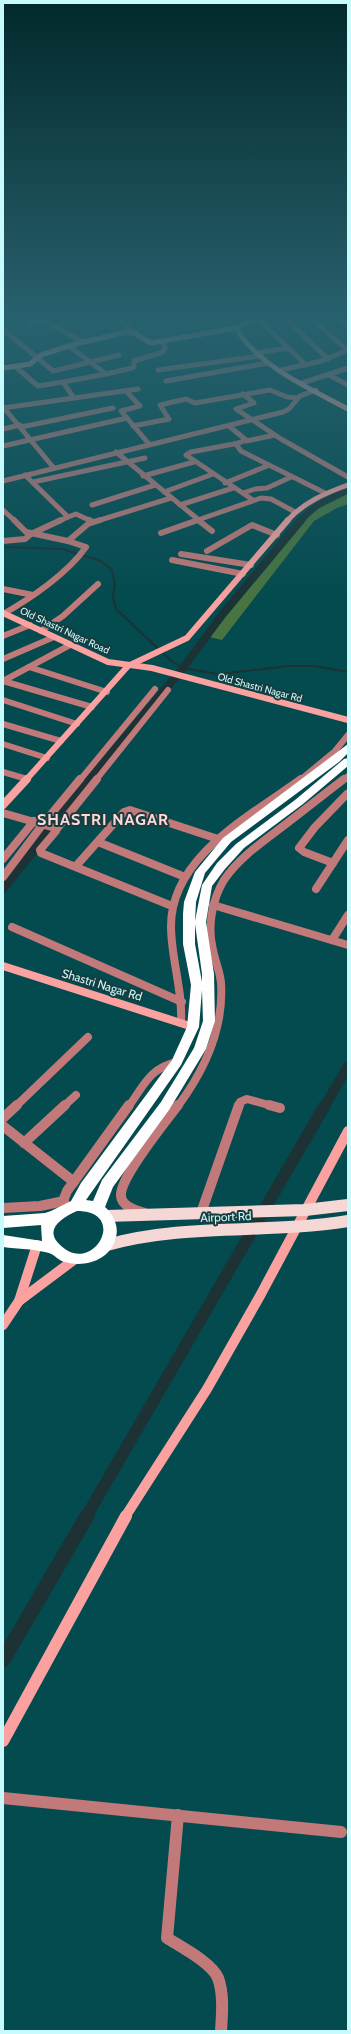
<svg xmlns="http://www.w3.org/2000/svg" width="351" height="2034" font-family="Cabin,sans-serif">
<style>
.green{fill:#477440}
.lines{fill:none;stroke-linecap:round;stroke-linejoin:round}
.stream{stroke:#1c3234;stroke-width:2}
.canal-far4{stroke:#1c3234;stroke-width:6}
.canal-far3{stroke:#1c3234;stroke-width:8}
.canal-far2{stroke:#1c3234;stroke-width:10}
.canal-far1{stroke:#1c3234;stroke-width:12}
.canal{stroke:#1c3234;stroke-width:15}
.street-far4{stroke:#c17a79;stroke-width:5}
.street-far3{stroke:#c17a79;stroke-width:6}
.street-far2{stroke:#c17a79;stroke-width:8}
.street-far1{stroke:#c17a79;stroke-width:10}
.street{stroke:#c17a79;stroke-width:12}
.secondary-far4{stroke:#fba19f;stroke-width:5}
.secondary-far3{stroke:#fba19f;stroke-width:6}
.secondary-far2{stroke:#fba19f;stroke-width:8}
.secondary-far1{stroke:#fba19f;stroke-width:10}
.secondary{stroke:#fba19f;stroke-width:12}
.primary{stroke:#f5d7d5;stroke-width:12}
.highway{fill:#fefefe;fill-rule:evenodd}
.labels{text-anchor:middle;stroke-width:4;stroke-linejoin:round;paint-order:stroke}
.far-street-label{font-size:10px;fill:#c7fafd;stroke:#193d3f}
.street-label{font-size:12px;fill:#c7fafd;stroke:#193d3f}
.district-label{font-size:16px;font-weight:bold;letter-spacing:1px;fill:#fdd9d8;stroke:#193d3f}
</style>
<rect width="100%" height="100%" fill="#034b4f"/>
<path class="green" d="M348,494V504L337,508L314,521L222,640L209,637L308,518L319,508Z"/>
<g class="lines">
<path class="stream" d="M3,547L62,549L101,561L112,570L115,584L113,597L116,609L170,660L183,668L218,674L290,666H314L348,672"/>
<path class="canal-far4" d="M300,521C312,506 331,498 348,490"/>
<path class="canal-far3" d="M89,780L183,668L225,611L301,520"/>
<g class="canal-far2">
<path d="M3,888L90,779"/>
<path d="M325,1106L348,1066"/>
</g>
<path class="canal-far1" d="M86,1517L325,1105"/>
<path class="canal" d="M3,1660L87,1516"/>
<g class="street-far4">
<path d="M87,315L94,317L105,315"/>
<path d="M112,315L137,334"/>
<path d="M254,317H348"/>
<path d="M256,317L306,365"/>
<path d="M338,317L348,327"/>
<path d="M285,318L328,359"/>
<path d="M311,318L347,350"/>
<path d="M43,320L83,342"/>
<path d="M121,322L135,315"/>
<path d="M29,323L63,315"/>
<path d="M3,329L53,371L119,355"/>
<path d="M256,353L289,348"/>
<path d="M16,367L38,386L63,382"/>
<path d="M158,370L259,356"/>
<path d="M281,370L321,361L348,350"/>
<path d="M106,374L132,368L134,367V361L163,352L165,348L163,342"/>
<path d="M329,375L348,385"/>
<path d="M166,381L268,363"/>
<path d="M302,383L348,368"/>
<path d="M126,391L140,406L121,411L149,444"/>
<path d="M243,394L254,403L236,409L281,439L348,477"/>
<path d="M74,398L138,389"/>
<path d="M3,408L74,398L63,382L106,374L69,346"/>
<path d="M4,408L53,467"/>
<path d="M133,426L169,419L160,405L186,399L195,403L270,390L287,397L298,398"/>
<path d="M229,426L246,440L236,444L241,451L325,493"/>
<path d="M21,427L113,408"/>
<path d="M3,429L20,425"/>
<path d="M246,441L275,435"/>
<path d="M239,443L191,452L186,455L253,500"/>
<path d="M3,446L127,418"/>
<path d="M116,452L200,521"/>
<path d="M25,475L68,517L59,521"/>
<path d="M143,476L194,462"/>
<path d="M3,481L283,412L289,409L300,396L316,390"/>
<path d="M33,482L145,458"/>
<path d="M225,483L267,466"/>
<path d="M164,492L213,474"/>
<path d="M243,493L255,489L267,488L291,477"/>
<path d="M92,505L155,485"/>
<path d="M180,505L233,488"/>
<path d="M3,510L15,521"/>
<path d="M68,517L76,514L91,521"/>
<path d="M97,521L171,498"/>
<path d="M195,521L261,498L271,499L295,512"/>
</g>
<g class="street-far3">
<path d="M89,520L93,522"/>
<path d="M198,520L212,531"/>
<path d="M161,533L198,520"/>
<path d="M3,541L25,539L31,534L61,520"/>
<path d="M68,541L88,524L100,520"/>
<path d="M207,551L252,525L277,535"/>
<path d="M181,554L251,565"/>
<path d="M172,560L243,574"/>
<path d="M3,589L33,595"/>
<path d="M3,614C30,599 68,573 86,547L68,541L26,532L14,520"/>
<path d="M41,631L63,616L98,584"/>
<path d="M3,636L30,625"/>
<path d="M3,659L54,637"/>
<path d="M29,667L107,692"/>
<path d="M3,681L92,707"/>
<path d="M3,681L70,645"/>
<path d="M3,700L77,724"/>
<path d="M3,724L61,741"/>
<path d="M3,744L47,758"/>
<path d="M3,772L27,779"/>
<path d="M80,780L155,689"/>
<path d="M96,780L168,690"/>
<path d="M300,780L335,751L348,735"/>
<path d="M343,780L348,776"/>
</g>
<g class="street-far2">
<path d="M3,813L55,828L56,831L40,850L41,853L172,906"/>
<path d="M56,830L97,779"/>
<path d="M98,842L185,877"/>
<path d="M3,859L34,821"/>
<path d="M333,863L304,852L299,848L315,827L347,794"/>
<path d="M76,866L124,812L130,810L218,839"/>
<path d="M3,877L43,824L80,779"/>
<path d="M316,889L348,840"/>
<path d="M213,905L348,945"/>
<path d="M12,927L182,1002"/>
<path d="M332,940L348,915"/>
<path d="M181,1023C183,990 171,959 171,926C171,856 252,815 301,779"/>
<path d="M16,1106L88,1037"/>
<path d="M64,1106L76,1095"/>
<path d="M129,1106C144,1085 150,1068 177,1062"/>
<path d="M178,1106C204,1071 224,1028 221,983C220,971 215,961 213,950C207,927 212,900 224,880C239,858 261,843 282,827C303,811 323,795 344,779"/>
<path d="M239,1106L240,1102L247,1099L272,1106"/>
</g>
<g class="street-far1">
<path d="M269,1105L280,1108"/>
<path d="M3,1118L17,1105"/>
<path d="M3,1126L74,1182"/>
<path d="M24,1143L65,1105"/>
<path d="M3,1208L40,1206L64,1201"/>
<path d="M64,1209L63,1201L67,1191L129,1105"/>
<path d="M145,1213C137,1211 122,1207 121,1196C119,1178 166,1121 178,1105"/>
<path d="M201,1213L239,1105"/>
</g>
<g class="street">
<path d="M3,1798L341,1832"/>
<path d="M178,1815L167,1938C181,1947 212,1963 218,1978C224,1994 222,2015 221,2031"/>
</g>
<g class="secondary-far4">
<path d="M252,315L254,319L236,328C259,367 309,388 348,409"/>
<path d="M3,368L30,364L41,355L75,344L127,332L134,333L151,343L236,328"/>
<path d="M287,521C303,503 325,493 348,485"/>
</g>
<g class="secondary-far3">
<path d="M3,613L108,662L152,668L348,720"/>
<path d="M26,780L128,666L187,638L288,520"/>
</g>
<g class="secondary-far2">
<path d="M3,805L27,779"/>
<path d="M3,966L193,1027"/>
</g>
<g class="secondary-far1">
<path d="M19,1301L75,1259"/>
<path d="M3,1325L19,1301L37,1245"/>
<path d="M125,1517L207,1389L261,1294L348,1131"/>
</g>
<path class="secondary" d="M3,1741L126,1516"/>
<g class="primary">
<path d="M106,1216L305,1210L348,1205"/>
<path d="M107,1245C186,1223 268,1234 348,1221"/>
</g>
<path class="highway" d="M348,744V753L339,762L231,842L205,873L196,902L195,921L202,885L217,863L236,844L295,800L344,759L348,758V766L303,804L244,848L225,869L212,886L206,922L214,974L215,1021L206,1049L169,1110L113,1187L105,1207C113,1214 119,1226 116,1237C111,1260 85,1268 65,1262C59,1261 55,1255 49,1253C35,1249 18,1249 3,1247V1235L42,1241L41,1225L3,1228V1216L45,1213L51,1211L71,1201L81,1183L172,1060L187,1027L191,985L183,944V914L184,902L195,872L223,838ZM195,924L202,974V982L195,944ZM202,990L203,1021L194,1048L161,1102L102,1180L93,1201L86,1200L181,1065L199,1027ZM77,1211C127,1211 96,1271 65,1249C41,1232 59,1219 77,1211Z"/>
</g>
<linearGradient id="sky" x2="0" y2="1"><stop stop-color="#02292b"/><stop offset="0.53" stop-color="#28616e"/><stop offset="1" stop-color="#28616e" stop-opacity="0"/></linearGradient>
<rect width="351" height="600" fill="url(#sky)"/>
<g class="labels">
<g class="far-street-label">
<text transform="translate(65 630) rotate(25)" y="4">Old Shastri Nagar Road</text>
<text transform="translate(260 687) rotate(15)" y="4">Old Shastri Nagar Rd</text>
</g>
<g class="street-label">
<text transform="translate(102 985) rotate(17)" y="4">Shastri Nagar Rd</text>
<text transform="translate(226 1217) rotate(-2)" y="4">Airport Rd</text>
</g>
<g class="district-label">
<text x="103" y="825">SHASTRI NAGAR</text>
</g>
</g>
<rect width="351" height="2034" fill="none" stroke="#c7fafd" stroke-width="8"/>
</svg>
